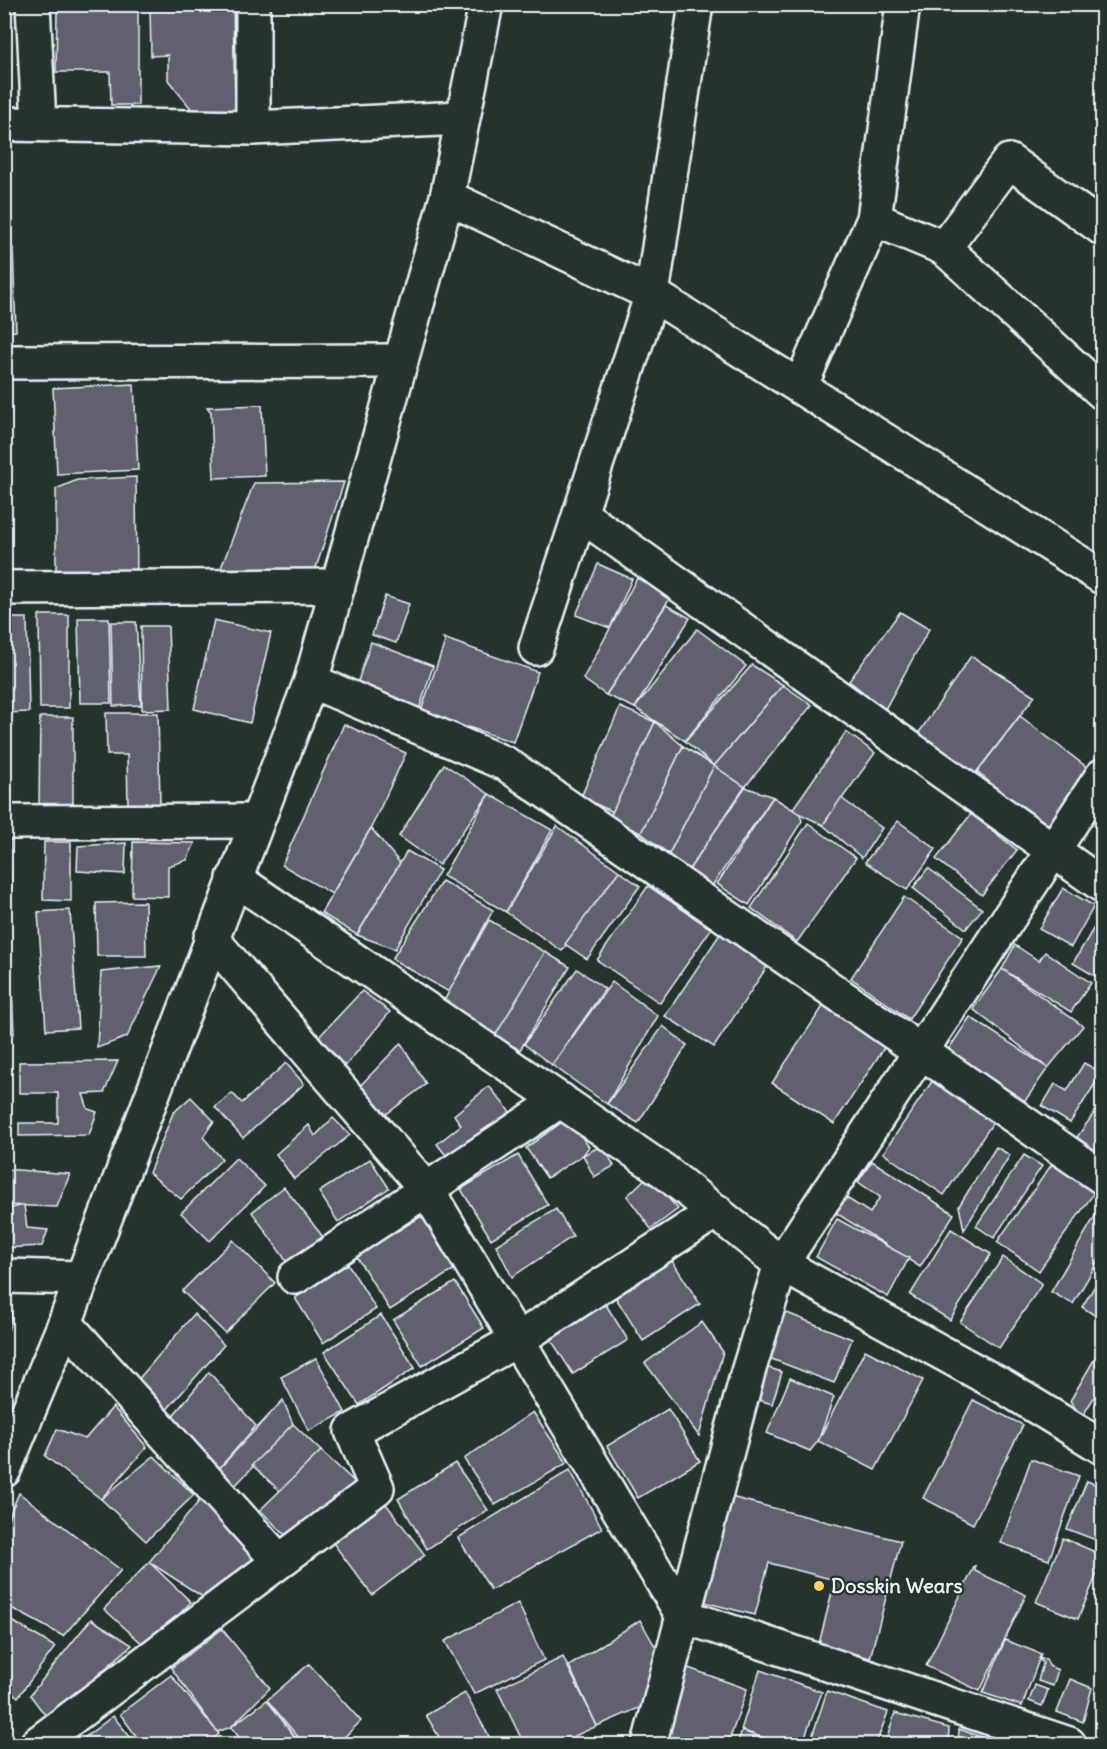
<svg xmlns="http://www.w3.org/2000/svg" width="1107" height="1749" font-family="Delius,sans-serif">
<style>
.building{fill:#60616e;stroke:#e8f1f8;stroke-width:1.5}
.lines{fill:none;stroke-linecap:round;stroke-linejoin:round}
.street-casing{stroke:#e8f1f8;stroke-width:38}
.street{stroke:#26332d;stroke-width:33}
.poi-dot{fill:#ffd166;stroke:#26332d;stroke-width:2}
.labels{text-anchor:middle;stroke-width:4.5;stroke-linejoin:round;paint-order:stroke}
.poi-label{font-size:20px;font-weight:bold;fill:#e8f1f8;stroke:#26332d;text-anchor:start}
</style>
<rect width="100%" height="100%" fill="#26332d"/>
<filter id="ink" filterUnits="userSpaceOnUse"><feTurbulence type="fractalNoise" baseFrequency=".0167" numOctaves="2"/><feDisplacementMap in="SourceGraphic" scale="12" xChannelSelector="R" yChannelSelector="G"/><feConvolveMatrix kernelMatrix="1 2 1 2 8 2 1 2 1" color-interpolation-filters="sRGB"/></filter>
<g filter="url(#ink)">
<g class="building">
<path d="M233,4L235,110L193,111L168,80V55L151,56L150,6Z"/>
<path d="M57,10L138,11V105H111L110,72H56Z"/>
<path d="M4,248H13L16,331L4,332Z"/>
<path d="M134,384L138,470L57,474L53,388Z"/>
<path d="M262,405L265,476L214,478L211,412L207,407Z"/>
<path d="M7,421L8,476H4V422Z"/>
<path d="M136,477L137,587L56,586V489L77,480Z"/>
<path d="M344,482L313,577L219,573L254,483Z"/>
<path d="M598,564L632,579L610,628L576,615Z"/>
<path d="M637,578L671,597L606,695L583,679Z"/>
<path d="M385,596L409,604L396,643L372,635Z"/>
<path d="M666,605L690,618L635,708L606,695Z"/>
<path d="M900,612L929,629L885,709L849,681Z"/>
<path d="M39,615H69V708H40Z"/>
<path d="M4,618H27L29,712L4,713Z"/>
<path d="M78,618H109L111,703H80Z"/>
<path d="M214,620L271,633L250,723L194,709Z"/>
<path d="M111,622H136L141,705L113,706Z"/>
<path d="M141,626H168L171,709L142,710Z"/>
<path d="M697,629L746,666L685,741L635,708Z"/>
<path d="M443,638L538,672L513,742L468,727L465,735L418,719L445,642Z"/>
<path d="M371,642L433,666L419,710L356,687Z"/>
<path d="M971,656L1035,696L972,778L916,737Z"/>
<path d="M752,665L783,685L714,766L685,741Z"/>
<path d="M783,685L812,705L745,787L714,766Z"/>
<path d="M620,707L655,722L613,812L581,797Z"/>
<path d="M106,713H158L160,804H128L127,755H107Z"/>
<path d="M1020,716L1089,769L1049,830L977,772Z"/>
<path d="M40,717H73V809L39,808Z"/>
<path d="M655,722L683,746L641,833L609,819Z"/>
<path d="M344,724L406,753L371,828L332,894L282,865Z"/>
<path d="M846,732L875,753L823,825L792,810Z"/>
<path d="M683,746L714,766L669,854L641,833Z"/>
<path d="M444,764L489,794L439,865L399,836Z"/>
<path d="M714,766L745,787L686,874L669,854Z"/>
<path d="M745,787L773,797L712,886L686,874Z"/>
<path d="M489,794L552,830L506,912L443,876Z"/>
<path d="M773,797L800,814L802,821L749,905L717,884Z"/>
<path d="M841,798L882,828L862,858L823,825Z"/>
<path d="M971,814L1017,850L982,895L936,859Z"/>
<path d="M898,821L936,849L907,890L865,862Z"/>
<path d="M808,823L856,858L797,942L751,908Z"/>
<path d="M557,826L619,871L562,951L506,912Z"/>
<path d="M371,828L400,863L357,935L321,913Z"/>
<path d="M4,840H10L11,895H4Z"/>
<path d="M44,842H71V901L43,900Z"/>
<path d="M133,842L195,843L187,860L168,866V897L132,896Z"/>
<path d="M126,843L125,874L77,871L78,846Z"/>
<path d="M407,851L440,870L395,949L357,935Z"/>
<path d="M928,868L982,909L966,929L913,888Z"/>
<path d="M619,871L640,886L587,959L565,944Z"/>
<path d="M442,881L493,910L449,992L392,959Z"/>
<path d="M648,886L711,929L660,1003L597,960Z"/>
<path d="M1063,888L1094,906L1071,947L1039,929Z"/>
<path d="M904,897L963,937L909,1019L851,978Z"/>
<path d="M145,902L146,956H97L96,903Z"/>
<rect x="4" y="905" width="5" height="30"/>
<path d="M70,910L78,1028L46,1030L38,912Z"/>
<path d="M1102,914V976L1100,979L1073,963Z"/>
<path d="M489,920L545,952L494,1041L440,1008Z"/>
<path d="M724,928L772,959L714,1047L665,1016Z"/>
<path d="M4,944H10L14,1034L4,1035Z"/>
<path d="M1015,945L1039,961L1045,952L1091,983L1071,1012L1002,969Z"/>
<path d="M545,952L570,967L520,1050L495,1036Z"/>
<path d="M161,966L127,1037L97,1048L101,972Z"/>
<path d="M577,969L605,989L552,1065L524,1044Z"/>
<path d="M1002,969L1083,1026L1048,1068L973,1009Z"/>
<path d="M612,982L658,1016L607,1104L552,1065Z"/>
<path d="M362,991L390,1012L338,1075L315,1041Z"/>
<path d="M824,1005L886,1045L834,1124L772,1083Z"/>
<path d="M970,1017L1048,1068L1025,1101L948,1050Z"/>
<path d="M663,1026L687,1045L638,1123L607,1104Z"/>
<path d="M401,1043L426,1084L380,1119L356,1090Z"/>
<path d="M118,1061L104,1093L83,1094L88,1109L97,1112L89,1135L19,1136V1123H58V1093H19V1062Z"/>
<path d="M286,1063L304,1084L243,1138L215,1107L232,1093L242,1103Z"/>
<path d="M1084,1063L1102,1073L1070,1123L1042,1106L1055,1084L1067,1091Z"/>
<path d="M935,1077L996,1118L944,1195L883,1153Z"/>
<path d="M489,1086L514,1117L453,1164L437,1144L461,1125L454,1115Z"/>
<path d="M191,1097L214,1121L203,1137L222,1159L181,1199L149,1173L173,1113Z"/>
<path d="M1102,1102V1148L1099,1153L1077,1137Z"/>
<path d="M333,1118L350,1135L294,1179L276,1154L309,1125L315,1136Z"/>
<path d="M568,1118L589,1147L583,1155L547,1178L526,1148Z"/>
<path d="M603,1145L614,1166L594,1177L583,1155Z"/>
<path d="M996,1147L1010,1155L964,1230L959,1206Z"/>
<path d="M518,1155L548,1205L491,1239L461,1189Z"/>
<path d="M1024,1155L1042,1166L994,1238L976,1226Z"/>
<path d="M236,1158L265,1186L210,1241L181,1213Z"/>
<path d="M370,1159L389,1188L338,1222L319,1192Z"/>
<path d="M872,1161L954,1214L920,1267L833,1211L842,1195L870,1213L880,1197L858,1182Z"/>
<path d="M1052,1164L1094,1193L1039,1271L997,1242Z"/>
<path d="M4,1169L70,1174L57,1207L4,1205Z"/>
<path d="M648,1176L678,1209L651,1229L627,1196Z"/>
<path d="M284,1187L323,1237L289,1265L252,1212Z"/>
<path d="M24,1205L27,1228L48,1230L42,1246L4,1248V1210Z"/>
<path d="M556,1209L573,1236L512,1277L496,1245Z"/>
<path d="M422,1216L455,1269L390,1310L356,1256Z"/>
<path d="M1095,1216L1102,1220V1254L1073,1304L1051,1292Z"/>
<path d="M837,1219L909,1258L888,1297L816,1257Z"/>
<path d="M951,1229L991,1254L950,1320L910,1295Z"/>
<path d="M233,1240L275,1283L225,1333L182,1291Z"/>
<path d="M1003,1257L1042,1284L999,1348L960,1322Z"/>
<path d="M671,1259L700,1304L643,1341L614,1295Z"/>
<path d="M348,1264L376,1309L323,1343L295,1298Z"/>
<path d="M1102,1274V1320L1082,1307Z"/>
<path d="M455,1282L484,1328L422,1366L393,1320Z"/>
<path d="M4,1288H12L11,1320H4Z"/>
<path d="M603,1300L628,1340L573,1374L548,1335Z"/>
<path d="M782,1311L852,1339L834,1383L764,1356Z"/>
<path d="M194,1314L224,1345L162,1415L136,1382Z"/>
<path d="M381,1315L415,1368L359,1405L324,1352Z"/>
<path d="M4,1320H11L4,1343Z"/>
<path d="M702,1322L723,1352L699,1436L645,1363Z"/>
<path d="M1102,1346V1398L1096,1394L1082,1417L1070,1401Z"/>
<path d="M865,1350L923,1380L875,1470L818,1441Z"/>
<path d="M316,1358L345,1412L309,1431L281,1377Z"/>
<path d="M766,1367L782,1372L772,1404L756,1399Z"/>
<path d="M209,1372L256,1426L216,1472L166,1424Z"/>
<path d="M790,1378L834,1397L818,1441L810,1451L767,1433Z"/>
<path d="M283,1400L293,1424L233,1488L216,1472Z"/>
<path d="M973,1400L1023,1425L973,1524L923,1498Z"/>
<path d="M113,1407L147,1447L101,1499L45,1456L57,1429L85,1439Z"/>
<path d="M668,1409L700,1461L638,1498L607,1446Z"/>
<path d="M533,1412L567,1463L495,1505L464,1459Z"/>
<path d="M293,1424L321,1451L281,1492L252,1465Z"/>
<path d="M321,1451L357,1484L288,1538L260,1510Z"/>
<path d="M154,1456L194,1495L146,1541L101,1499Z"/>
<path d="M1031,1459L1079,1476L1049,1560L1001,1543Z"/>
<path d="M455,1463L488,1510L427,1549L398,1499Z"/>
<path d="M570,1470L602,1528L491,1590L458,1538Z"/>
<path d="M1087,1481L1102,1487L1101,1542L1067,1529Z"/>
<path d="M19,1493L121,1570L63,1636L4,1604V1528Z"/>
<path d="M727,1496L901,1541L870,1658L819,1644L835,1580L769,1563L755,1615L700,1601Z"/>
<path d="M200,1500L256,1557L206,1599L149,1562Z"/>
<path d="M386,1504L425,1555L372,1595L333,1543Z"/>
<path d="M1063,1538L1102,1555V1562L1078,1619L1036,1602Z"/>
<path d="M149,1562L191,1602L147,1648L104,1609Z"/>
<path d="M975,1565V1571L1026,1595L980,1691L926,1666Z"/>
<path d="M518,1603L544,1660L474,1694L445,1641Z"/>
<path d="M4,1616L55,1647L18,1697L4,1686Z"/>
<path d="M91,1619L132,1645L48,1719L30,1695Z"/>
<path d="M640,1620L668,1669L646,1705L597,1726L569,1666Z"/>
<path d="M222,1629L270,1688L231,1727L217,1732L171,1668Z"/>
<path d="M1005,1640L1041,1654L1022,1706L983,1693Z"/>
<path d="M563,1657L597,1726L557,1744H524L497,1689Z"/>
<path d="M1039,1659H1046L1049,1666L1058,1670L1053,1686L1038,1681L1043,1663Z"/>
<path d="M309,1664L361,1721L337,1744H304L267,1700Z"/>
<path d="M680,1665L747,1689L728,1744H654Z"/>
<path d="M760,1670L822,1692L802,1744H781L741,1730Z"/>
<path d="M171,1675L219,1734L207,1744H142L120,1714Z"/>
<path d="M1070,1679L1092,1688L1083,1722L1057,1712Z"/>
<path d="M1035,1685L1048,1690L1042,1706L1029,1701Z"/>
<path d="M827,1691L888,1712L876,1744L810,1743Z"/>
<path d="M465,1693L491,1740L487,1744H443L426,1715Z"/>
<path d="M267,1700L300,1744H244L231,1727Z"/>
<path d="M895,1713L949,1728L948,1744H885Z"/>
<path d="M113,1716L136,1744H76Z"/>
<path d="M959,1729L1001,1744H958Z"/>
<path d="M742,1731L780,1744H737Z"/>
</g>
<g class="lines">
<g class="street-casing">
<g id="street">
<path d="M33,4L39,124"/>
<path d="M486,4L447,197L652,294L1102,577"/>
<path d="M4,124L253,128L462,118"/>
<path d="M253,128V4"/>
<path d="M874,219L944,248L1009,161L1102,228"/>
<path d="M944,248L1102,392"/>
<path d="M4,362L401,361"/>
<path d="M800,387L874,219L903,4"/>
<path d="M580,514L1102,885"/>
<path d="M4,588L338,586"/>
<path d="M536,648L652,294L696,4"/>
<path d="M311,681L506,764L1102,1177"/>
<path d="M4,822L257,821"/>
<path d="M234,878L664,1171L781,1264L1006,1388L1102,1447"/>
<path d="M211,938L427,1190L683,1616L1069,1744"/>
<path d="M4,1276L82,1278"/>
<path d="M295,1277L561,1100"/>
<path d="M65,1323L279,1561"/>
<path d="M4,1470L65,1323L311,681L447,197"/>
<path d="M37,1744L377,1488L352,1431L519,1339L716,1211"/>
<path d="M649,1744L748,1372L781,1264L1102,776"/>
</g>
</g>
<use href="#street" class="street"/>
</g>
</g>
<circle class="poi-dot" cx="819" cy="1586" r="6"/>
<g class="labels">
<g class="poi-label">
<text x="831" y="1593">Dosskin Wears</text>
</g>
</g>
<rect width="1107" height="1749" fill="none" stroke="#26332d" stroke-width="24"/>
<rect x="12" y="12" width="1083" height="1725" fill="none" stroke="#e8f1f8" stroke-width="2" filter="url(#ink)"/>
</svg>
